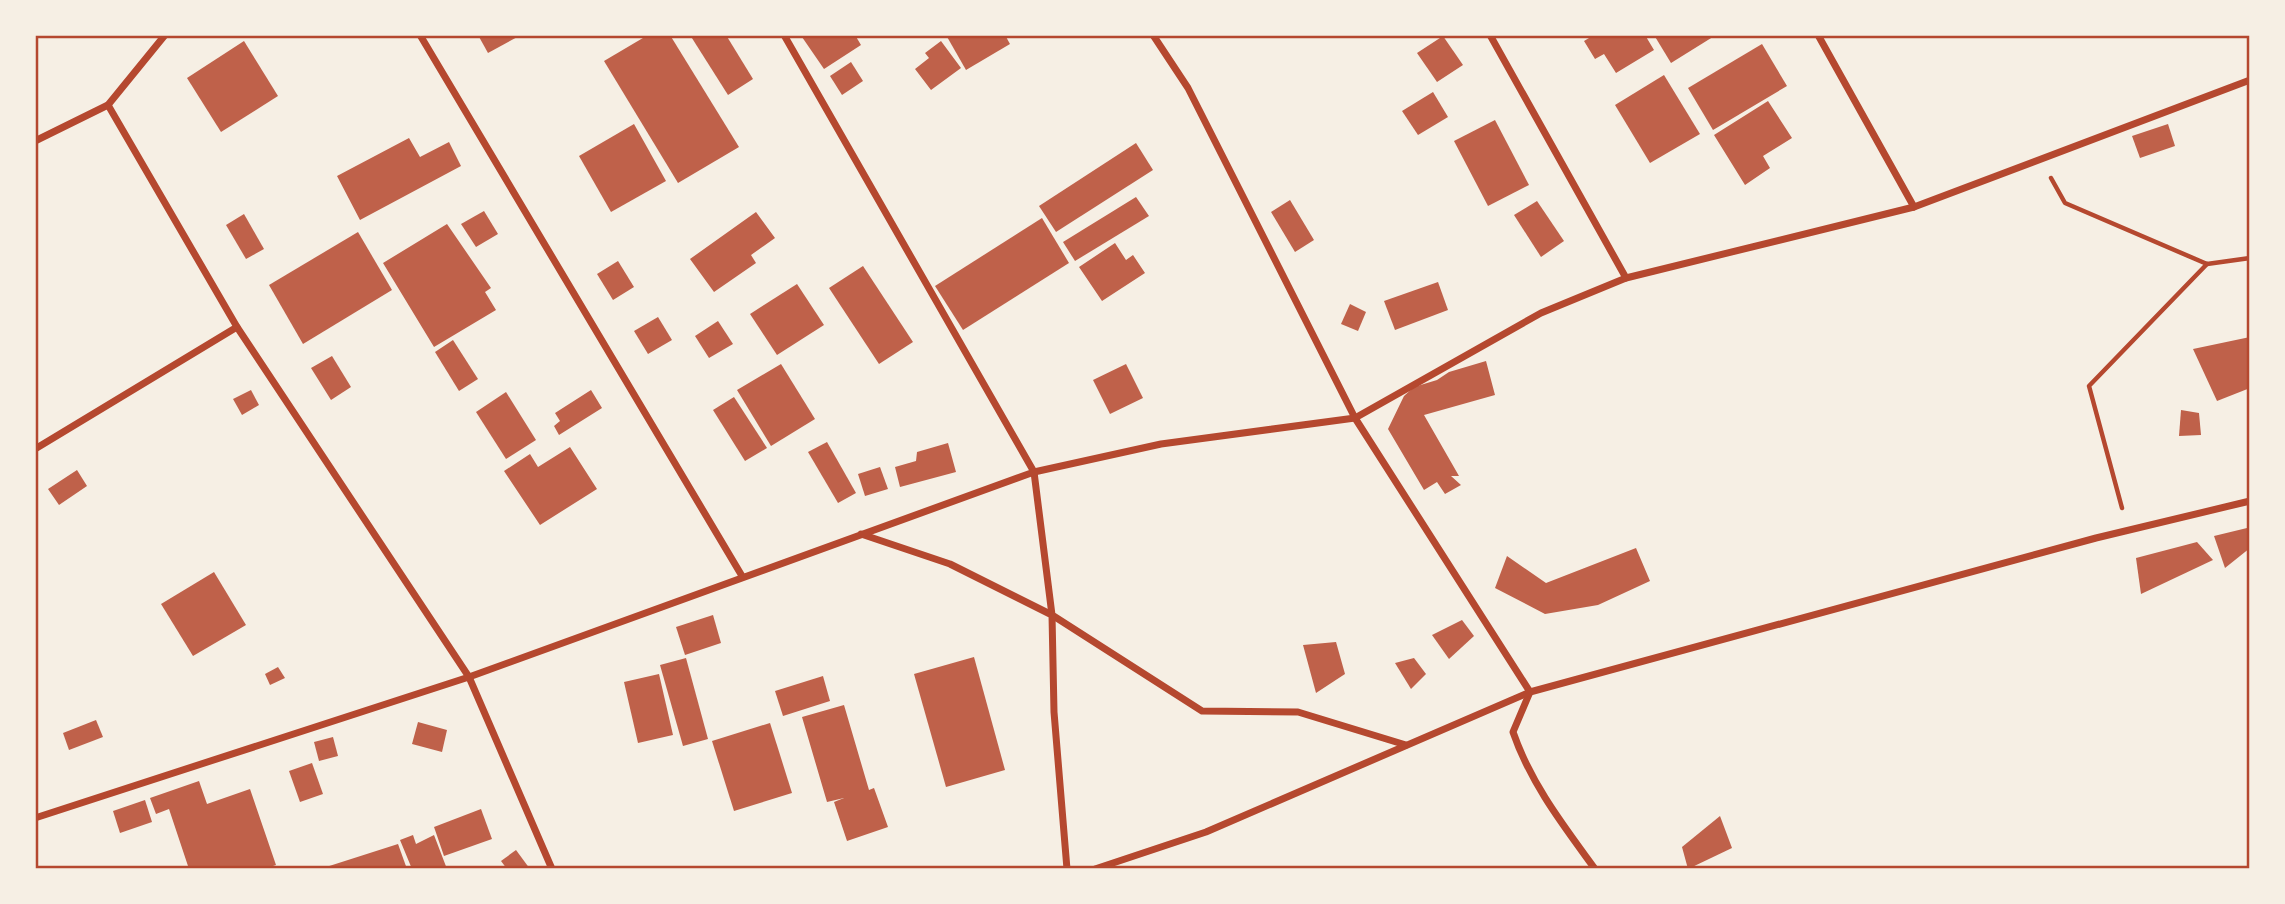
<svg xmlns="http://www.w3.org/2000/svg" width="2285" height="904" font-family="'Titillium Web',sans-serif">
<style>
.building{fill:#bf614a}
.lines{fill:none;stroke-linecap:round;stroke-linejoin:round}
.path{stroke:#b5482f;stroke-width:4.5}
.minor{stroke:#b5482f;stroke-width:7}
.neatline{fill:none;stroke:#b5482f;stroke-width:2.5}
</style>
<rect width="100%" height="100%" fill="#f6efe4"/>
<g class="building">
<path d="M478,35H521L488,53Z"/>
<path d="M648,35H670L739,147L678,183L604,61Z"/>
<path d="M690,35H726L753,79L728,95Z"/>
<path d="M805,35H855L861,45L824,69L802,37Z"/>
<path d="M946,35H1005L1010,44L966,70Z"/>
<path d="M1594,35H1645L1654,50L1616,73L1604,54L1595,59L1584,41Z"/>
<path d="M1654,35H1716L1671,63Z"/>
<path d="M1443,36L1463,65L1437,82L1417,53Z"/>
<path d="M244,41L278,96L221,132L187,78Z"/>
<path d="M941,41L961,68L931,90L915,69L929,58L925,53Z"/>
<path d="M1762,44L1787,86L1713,130L1688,88Z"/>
<path d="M851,62L863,81L842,95L830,76Z"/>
<path d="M1664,75L1700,134L1650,163L1615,105Z"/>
<path d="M1433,92L1448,117L1418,135L1402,111Z"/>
<path d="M1768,101L1792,138L1763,156L1770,168L1745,185L1714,135Z"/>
<path d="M1495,120L1529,185L1488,206L1454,141Z"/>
<path d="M634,124L666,181L611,212L579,156Z"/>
<path d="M2168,124L2175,146L2140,158L2132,136Z"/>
<path d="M409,138L420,157L449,142L461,166L360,220L337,176Z"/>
<path d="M1136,143L1153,170L1056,232L1039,206Z"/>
<path d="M1136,197L1149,216L1075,261L1063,242Z"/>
<path d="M1290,200L1314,240L1295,252L1271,212Z"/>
<path d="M1537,201L1564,241L1541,257L1514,215Z"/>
<path d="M484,211L498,234L476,247L461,224Z"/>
<path d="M756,212L775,238L751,255L756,263L714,292L690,259Z"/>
<path d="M244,214L264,249L246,259L226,225Z"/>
<path d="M1042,218L1069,263L963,330L935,286Z"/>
<path d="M447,224L491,288L485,292L496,310L434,347L383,263Z"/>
<path d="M358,232L392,290L303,344L269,285Z"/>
<path d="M1115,243L1126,260L1133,255L1145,273L1102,301L1079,267Z"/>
<path d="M618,261L634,287L613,300L597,274Z"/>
<path d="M863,266L913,342L879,364L829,288Z"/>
<path d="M1438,282L1448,310L1395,330L1384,301Z"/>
<path d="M797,284L824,325L777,355L750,314Z"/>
<path d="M1350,304L1366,312L1358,331L1341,324Z"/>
<path d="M658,317L672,340L648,354L634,331Z"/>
<path d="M718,321L733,344L709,358L695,336Z"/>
<path d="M2250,337V388L2217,401L2193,349Z"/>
<path d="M453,340L478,379L459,391L435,352Z"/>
<path d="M332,356L351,387L331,400L311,368Z"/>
<path d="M1486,361L1495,395L1424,415L1459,476H1451L1461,485L1445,494L1437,482L1424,490L1388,429L1404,396L1414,387L1437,380L1449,372Z"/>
<path d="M781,364L815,419L771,446L737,390Z"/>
<path d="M1126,364L1143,398L1110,414L1093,380Z"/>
<path d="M251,390L259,405L242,415L233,399Z"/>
<path d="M591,390L602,408L559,435L554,426L560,421L555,413Z"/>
<path d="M506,392L536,440L506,459L476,412Z"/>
<path d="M734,397L767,448L745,461L713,410Z"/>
<path d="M2181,410L2199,413L2201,435L2179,436Z"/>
<path d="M827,442L856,493L838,503L808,452Z"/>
<path d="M948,443L956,472L900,487L895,467L916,461L917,452Z"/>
<path d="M570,447L597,489L540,525L504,471L530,454L538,467Z"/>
<path d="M880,467L888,489L865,496L858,474Z"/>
<path d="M77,470L87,486L59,505L48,489Z"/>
<path d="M2247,528L2250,548L2225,568L2214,536Z"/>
<path d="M2197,542L2213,560L2141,594L2136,558Z"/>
<path d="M1636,548L1650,581L1598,605L1545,614L1495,588L1507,556L1546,583Z"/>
<path d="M214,572L246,625L193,656L161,604Z"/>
<path d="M713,615L721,643L685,655L676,627Z"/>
<path d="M1462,620L1474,636L1449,659L1432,635Z"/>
<path d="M1336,642L1345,674L1316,693L1303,645Z"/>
<path d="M974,657L1005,770L946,787L914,674Z"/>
<path d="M686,658L708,739L683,746L660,665Z"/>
<path d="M1414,658L1426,674L1411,689L1395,663Z"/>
<path d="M278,667L285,678L270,685L265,674Z"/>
<path d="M659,674L673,735L638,743L624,682Z"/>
<path d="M823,676L830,701L783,716L775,691Z"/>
<path d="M844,705L869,790L874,788L888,827L847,841L834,802L844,798L827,802L802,717Z"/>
<path d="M96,720L103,737L69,750L63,733Z"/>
<path d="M418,722L447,730L442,752L412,744Z"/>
<path d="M770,723L792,793L734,811L712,741Z"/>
<path d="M333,737L338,756L319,761L314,742Z"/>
<path d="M312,763L323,794L300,802L289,771Z"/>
<path d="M199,781L207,804L250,789L276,865L264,869H189L169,809L156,814L150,798Z"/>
<path d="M145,800L152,822L120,833L113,811Z"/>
<path d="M481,809L492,839L444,856L434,827Z"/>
<path d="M1720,816L1732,848L1688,869L1682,847Z"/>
<path d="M413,835L416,844L434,835L447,869H412L400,840Z"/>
<path d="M398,844L407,869H323V868Z"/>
<path d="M516,850L530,869H507L501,861Z"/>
</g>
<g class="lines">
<g class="path">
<path d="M2051,178L2065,203L2207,264L2250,258"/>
<path d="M2122,508L2089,386L2207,264"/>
</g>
<g class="minor">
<path d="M420,35L742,576"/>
<path d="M784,35L1034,472L1052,615L1202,711L1298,712L1406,745"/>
<path d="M1153,35L1188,88L1355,418L1530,692L1513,732C1531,784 1563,825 1595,869"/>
<path d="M1490,35L1626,278"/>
<path d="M1818,35L1914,207"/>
<path d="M108,105L237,327L469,677L552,869"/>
<path d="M35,141L108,105L165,35"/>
<path d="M35,449L237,327"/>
<path d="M861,534L950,564L1052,615L1054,712L1067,869"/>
<path d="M35,818L469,677L1034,472L1161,444L1355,418L1541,313L1626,278L1914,207L2250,80"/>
<path d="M1095,869L1206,832L1530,692L2096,538L2250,501"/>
</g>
</g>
<rect width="2285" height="904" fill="none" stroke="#f6efe4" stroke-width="74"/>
<rect x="37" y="37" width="2211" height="830" class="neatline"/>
</svg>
